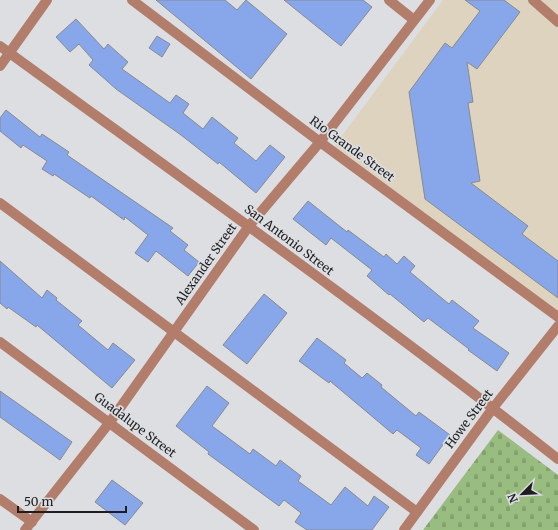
<svg xmlns="http://www.w3.org/2000/svg" width="558" height="530" font-family="Merriweather,serif">
<style>
.commercial{fill:#ded3bf}
.cemetery{fill:url(#cemetery-stones)}
.building{fill:#87a7ea;stroke:#888a8e}
.lines{fill:none;stroke-linecap:round;stroke-linejoin:round}
.minor{stroke:#b37d6b;stroke-width:10}
.labels{text-anchor:middle;stroke-width:3.5;stroke-linejoin:round;paint-order:stroke}
.street-label{font-size:12px;fill:#1e1e20;stroke:#dcdee2}
</style>
<defs>
<pattern id="cemetery-stones" width="16" height="16" patternUnits="userSpaceOnUse"><rect width="16" height="16" fill="#99bd80"/><path d="M2 7V4a2 2 0 0 1 4 0v3zM10 15v-3a2 2 0 0 1 4 0v3z" fill="#83a26e"/></pattern>
</defs>
<rect width="100%" height="100%" fill="#dcdee2"/>
<path class="commercial" d="M443,0H558V311L336,148L335,145Z"/>
<path class="cemetery" d="M498,430L558,475V530H423Z"/>
<g class="building">
<path d="M156,0H225L237,10L246,0L287,34L251,79Z"/>
<path d="M284,0H363L372,7L341,46Z"/>
<path d="M465,0H504L520,12L477,69L467,62L473,102L468,103L480,181L471,183L528,226L522,234L558,261V298L425,199L409,92L445,43L452,48L480,11Z"/>
<path d="M76,19L104,49L108,44L128,62L122,69L170,103L176,95L189,104L183,113L203,129L212,117L238,138L234,143L256,161L270,145L285,157L256,193L219,162L218,164L181,135L116,89L89,65L93,60L79,44L70,52L56,37Z"/>
<path d="M157,36L170,44L162,57L149,48Z"/>
<path d="M6,110L40,137L42,134L69,152L67,155L173,228L170,231L188,245L184,250L199,262L188,276L156,251L148,262L135,253L148,235L125,217L124,220L91,196L90,198L54,174L53,176L42,169L47,161L23,145L21,148L0,131V118Z"/>
<path d="M308,201L347,232L348,230L384,257L386,254L397,264L404,256L415,266L410,272L449,304L452,300L479,321L473,328L509,353L497,371L468,350L469,349L428,318L424,322L390,294L389,295L367,276L372,270L331,238L326,245L293,219Z"/>
<path d="M0,261L42,298L47,290L57,298L56,300L82,321L78,325L108,350L113,343L135,360L112,388L37,325L36,327L8,307L7,309L0,303Z"/>
<path d="M264,294L287,313L247,364L223,345Z"/>
<path d="M317,338L346,360L344,363L362,378L367,373L382,385L381,387L416,416L419,412L450,435L429,464L416,455L421,448L397,430L393,434L330,381L329,383L299,361Z"/>
<path d="M207,386L229,403L212,426L250,454L253,449L276,466L280,460L301,476L298,481L331,505L345,487L368,506L374,496L389,507L372,530H307L295,522L301,513L284,500L279,506L208,454L209,452L176,426Z"/>
<path d="M0,391L72,442L60,460L0,417Z"/>
<path d="M112,480L143,503L125,525L95,502Z"/>
</g>
<g class="lines">
<g class="minor">
<path d="M132,0L320,142L558,317"/>
<path d="M389,0L414,20"/>
<path d="M533,0L558,22"/>
<path d="M0,46C187,182 376,316 558,459"/>
<path d="M0,66L47,0"/>
<path d="M0,203L417,512"/>
<path d="M0,342L254,530"/>
<path d="M0,499L32,522"/>
<path d="M25,530L110,422L249,226L320,142L430,0"/>
<path d="M404,530L493,408L558,326"/>
</g>
</g>
<g class="labels">
<g class="street-label">
<text transform="translate(352 149) rotate(36)" y="4">Rio Grande Street</text>
<text transform="translate(289 240) rotate(37)" y="4">San Antonio Street</text>
<text transform="translate(206 264) rotate(-55)" y="4">Alexander Street</text>
<text transform="translate(469 419) rotate(-53)" y="4">Howe Street</text>
<text transform="translate(135 425) rotate(37)" y="4">Guadalupe Street</text>
</g>
</g>
<g transform="translate(522 494) rotate(246)" stroke="#dcdee2" stroke-width="3" paint-order="stroke">
<path d="M0-3L7 15L0 10L-7 15Z" fill="#1e1e20"/>
<text y="-6" font-size="11" font-weight="bold" text-anchor="middle" fill="#1e1e20">N</text>
</g>
<path d="M18 506v6h108v-6" fill="none" stroke="#1e1e20" stroke-width="2"/>
<text x="24" y="506" font-size="12" fill="#1e1e20" stroke="#dcdee2" stroke-width="3" paint-order="stroke">50 m</text>
</svg>
